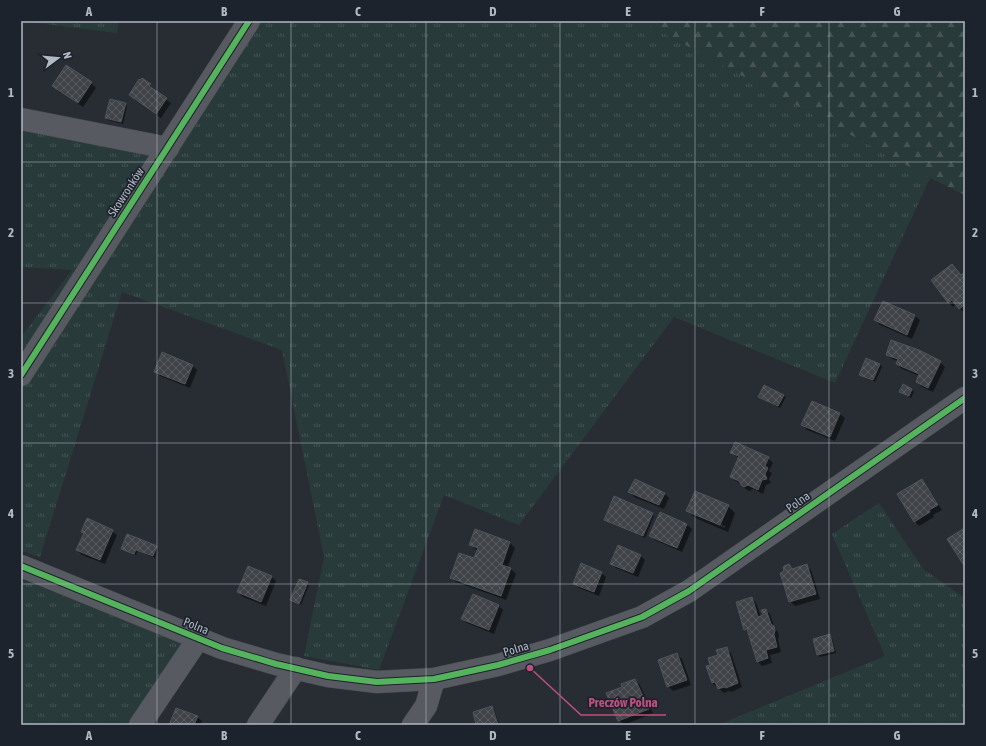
<svg xmlns="http://www.w3.org/2000/svg" width="986" height="746" font-family="'Asap Condensed',sans-serif">
<style>
.grass{fill:url(#grass-tufts)}
.forest{fill:url(#forest-firs)}
.shadow{fill:#0007;fill-rule:evenodd}
.building{fill:url(#building-cross-hatch);stroke:#4f545b}
.lines{fill:none;stroke-linecap:round;stroke-linejoin:round}
.minor-casing{stroke:#46494e;stroke-width:23}
.minor{stroke:#575b61;stroke-width:22}
.cycleway-casing{stroke:#1c232c;stroke-width:8}
.cycleway{stroke:#56b35d;stroke-width:6}
.grid{fill:none;stroke:#b2b9c4;stroke-width:1;stroke-opacity:0.55}
.labels{text-anchor:middle;stroke-width:3.5;stroke-linejoin:round;paint-order:stroke}
.street-label{font-size:12px;fill:#b2b9c4;stroke:#1c232c}
.leader{fill:none;stroke:#bc5080;stroke-width:1.5}
.callout-dot{fill:#bc5080;stroke:#1c232c;stroke-width:1.5}
.callout-label{font-size:13px;text-anchor:middle;font-weight:bold;fill:#bc5080;stroke:#1c232c;stroke-width:3.5;stroke-linejoin:round;paint-order:stroke}
.neatline{fill:none;stroke:#b2b9c4;stroke-width:1.5}
.grid-label{font-size:13px;text-anchor:middle;font-weight:bold;fill:#b2b9c4}
</style>
<defs>
<pattern id="grass-tufts" width="24" height="20" patternUnits="userSpaceOnUse"><rect width="24" height="20" fill="#293a3b"/><path d="M3 7l-1-3M5 7V3M7 7l1-3M15 17l-1-3M17 17v-4M19 17l1-3" fill="none" stroke="#465456"/></pattern>
<pattern id="forest-firs" width="22" height="20" patternUnits="userSpaceOnUse"><rect width="22" height="20" fill="#293a3b"/><path d="M5 1l3.5 6h-7zM16 11l3.5 6h-7z" fill="#465456"/></pattern>
<pattern id="building-cross-hatch" width="8" height="8" patternUnits="userSpaceOnUse"><rect width="8" height="8" fill="#404449"/><path d="M0 0l8 8M0 8l8-8" fill="none" stroke="#595d62"/></pattern>
</defs>
<rect width="100%" height="100%" fill="#282d33"/>
<g class="grass">
<path d="M21,21H119L117,33Z"/>
<path d="M256,21H641L930,178L835,383L674,317L519,525L444,495L379,670L304,656L324,557L282,350L122,292L40,557L21,551V337L72,270L21,267V128L174,157Z"/>
<path d="M879,503L923,569L965,598V725H718L885,656L832,534Z"/>
<path d="M21,579L190,647L150,725H21Z"/>
</g>
<path class="forest" d="M641,21H965V195L930,178Z"/>
<g class="shadow">
<path d="M91,83L96,88L83,107L58,90L53,86Z"/>
<path d="M150,85L154,91L171,103L161,118L135,100L130,95Z"/>
<path d="M125,104L127,106L123,124L108,120L106,118Z"/>
<path d="M952,265L962,276L965,273L964,313L956,304L953,307L948,302Z"/>
<path d="M884,302L915,316L920,320L912,339L880,325L876,320Z"/>
<path d="M887,354L940,362L945,367L933,392L922,387L917,382L920,376L902,369L897,364L898,361L892,359Z"/>
<path d="M880,364L882,367L875,382L861,374Z"/>
<path d="M193,366L197,370L190,388L160,376L156,371Z"/>
<path d="M912,390L914,392L911,398L901,392Z"/>
<path d="M783,395L786,397L780,408L759,397Z"/>
<path d="M812,402L840,414L845,418L835,441L807,430L803,425Z"/>
<path d="M732,452L768,458L773,463L769,471L772,473L769,479L771,483L766,485L763,494L753,489L750,491L747,490L731,477L739,458Z"/>
<path d="M922,480L926,485L942,510L933,515L934,517L919,526L915,521Z"/>
<path d="M630,492L664,493L669,498L664,509L634,497Z"/>
<path d="M728,506L735,513L728,532L695,518L688,511ZM695,513L725,526V528L695,515Z"/>
<path d="M660,513L687,525L692,529L682,552L655,540L651,536Z"/>
<path d="M652,514L654,516L645,538L608,521Z"/>
<path d="M82,531H112L117,535L105,564L82,555L77,550L84,533Z"/>
<path d="M476,531L510,543L515,548L507,568L511,569L516,574L506,600L456,582L451,577L475,560L478,551L470,545Z"/>
<path d="M127,535L156,546L158,549L155,558L138,551L136,555L124,550L122,548Z"/>
<path d="M640,555L645,560L638,577L616,568L611,563Z"/>
<path d="M789,565L793,570L807,566L811,570L820,599L795,606L790,601L786,572Z"/>
<path d="M601,573L606,577L599,596L579,588L574,584Z"/>
<path d="M271,576L276,581L266,606L243,597L238,592Z"/>
<path d="M307,583L309,585L301,605L294,602L292,600Z"/>
<path d="M752,598L756,603L761,617L764,616L766,610L770,614L775,629L778,632L779,636L778,640L781,652L770,655L772,663L762,666L757,661L749,633L745,629Z"/>
<path d="M499,606L503,610L494,634L467,623L462,619Z"/>
<path d="M830,636L832,638L836,653L820,657L818,655Z"/>
<path d="M726,648L731,653L742,687L732,692L729,691L724,693L712,683L707,666L711,665Z"/>
<path d="M677,655L682,659L691,685L673,691L668,686Z"/>
<path d="M635,680L640,685L653,713L624,725L619,720Z"/>
<path d="M491,707L494,709L499,725H478Z"/>
<path d="M197,717L202,721L200,725H170Z"/>
</g>
<g class="building">
<path d="M66,65L92,82L78,103L52,86Z"/>
<path d="M142,78L151,84L149,86L167,98L156,114L129,95L139,79L140,80Z"/>
<path d="M110,99L126,103L121,122L105,118Z"/>
<path d="M952,264L961,275L965,272V305L959,309L952,300L948,303L931,280Z"/>
<path d="M883,301L915,315L907,335L874,320Z"/>
<path d="M891,340L919,350L941,361L928,388L916,382L919,374L896,364L898,359L886,355Z"/>
<path d="M162,352L193,365L185,384L154,372Z"/>
<path d="M866,358L880,364L873,380L859,375Z"/>
<path d="M903,384L912,389L909,396L899,392Z"/>
<path d="M764,385L784,395L778,406L758,397Z"/>
<path d="M812,401L840,413L830,437L801,425Z"/>
<path d="M735,442L769,457L765,466L768,468L765,474L767,479L762,480L758,490L748,485L744,487L741,485L739,481L730,477L739,456L730,453Z"/>
<path d="M635,479L665,493L659,505L628,492Z"/>
<path d="M922,479L938,505L929,510L930,512L914,522L897,494Z"/>
<path d="M695,491L729,505L720,525L686,511Z"/>
<path d="M614,496L653,513L643,536L604,520Z"/>
<path d="M660,512L687,524L677,548L649,536Z"/>
<path d="M87,518L113,530L100,560L76,550L84,533L81,532Z"/>
<path d="M475,529L510,542L502,565L511,568L501,596L450,578L459,553L474,558L478,548L469,545Z"/>
<path d="M963,529L965,533V567L947,539Z"/>
<path d="M127,534L140,539L134,554L121,549Z"/>
<path d="M140,539L157,546L153,556L136,550Z"/>
<path d="M618,545L641,555L633,573L610,564Z"/>
<path d="M581,563L602,572L594,592L573,584Z"/>
<path d="M789,564L792,569L807,564L816,594L789,602L780,573L784,571L783,568L784,566Z"/>
<path d="M248,566L272,576L261,602L237,592Z"/>
<path d="M299,579L308,582L299,604L290,600Z"/>
<path d="M473,594L499,605L489,630L461,619Z"/>
<path d="M752,597L758,617L763,615L761,610L766,609L771,624L774,626L775,631L774,634L777,647L766,650L768,658L757,662L747,629L744,630L736,602Z"/>
<path d="M830,634L834,651L817,655L813,639Z"/>
<path d="M727,647L738,683L726,688L724,687L718,689L715,682L712,683L706,666L710,665L708,658L718,655L716,650Z"/>
<path d="M677,653L687,680L667,687L658,660Z"/>
<path d="M635,679L649,709L618,721L606,693L622,687L621,684Z"/>
<path d="M492,706L498,725H475H476L473,712Z"/>
<path d="M176,708L198,716L194,725H169Z"/>
</g>
<g class="lines">
<g class="minor-casing">
<g id="minor">
<path d="M21,119L168,148"/>
<path d="M21,375L249,21"/>
<path d="M21,566L222,648L276,664L328,676L377,682L434,679L498,665L550,650L642,617L689,591L965,398"/>
<path d="M140,725L198,639"/>
<path d="M258,725L296,668"/>
<path d="M413,725L426,706L434,679"/>
</g>
</g>
<use href="#minor" class="minor"/>
<g class="cycleway-casing">
<g id="cycleway">
<path d="M21,375L249,21"/>
<path d="M21,566L222,648L276,664L328,676L377,682L434,679L498,665L550,650L642,617L689,591L965,398"/>
</g>
</g>
<use href="#cycleway" class="cycleway"/>
</g>
<path class="grid" d="M157,21V725M291,21V725M426,21V725M560,21V725M695,21V725M829,21V725M21,162H965M21,303H965M21,443H965M21,584H965"/>
<g class="labels">
<g class="street-label">
<text transform="translate(126 192) rotate(-57)" y="4">Skowronków</text>
<text transform="translate(798 502) rotate(-35)" y="4">Polna</text>
<text transform="translate(196 626) rotate(22)" y="4">Polna</text>
<text transform="translate(516 649) rotate(-17)" y="4">Polna</text>
</g>
</g>
<path class="leader" d="M530 668L581 715H666"/>
<circle class="callout-dot" cx="530" cy="668" r="4"/>
<g class="callout-label">
<text x="623" y="707">Preczów Polna</text>
</g>
<rect width="986" height="746" fill="none" stroke="#1c232c" stroke-width="44"/>
<g transform="translate(58 58) rotate(74)" stroke="#1c232c" stroke-width="3" paint-order="stroke">
<path d="M0-3L7 15L0 10L-7 15Z" fill="#b2b9c4"/>
<text y="-6" font-size="11" font-weight="bold" text-anchor="middle" fill="#b2b9c4">N</text>
</g>
<rect x="22" y="22" width="942" height="702" class="neatline"/>
<g class="grid-label">
<text x="89" y="16">A</text>
<text x="224" y="16">B</text>
<text x="358" y="16">C</text>
<text x="493" y="16">D</text>
<text x="628" y="16">E</text>
<text x="762" y="16">F</text>
<text x="897" y="16">G</text>
<text x="11" y="97">1</text>
<text x="975" y="97">1</text>
<text x="11" y="237">2</text>
<text x="975" y="237">2</text>
<text x="11" y="378">3</text>
<text x="975" y="378">3</text>
<text x="11" y="518">4</text>
<text x="975" y="518">4</text>
<text x="11" y="658">5</text>
<text x="975" y="658">5</text>
<text x="89" y="740">A</text>
<text x="224" y="740">B</text>
<text x="358" y="740">C</text>
<text x="493" y="740">D</text>
<text x="628" y="740">E</text>
<text x="762" y="740">F</text>
<text x="897" y="740">G</text>
</g>
</svg>
